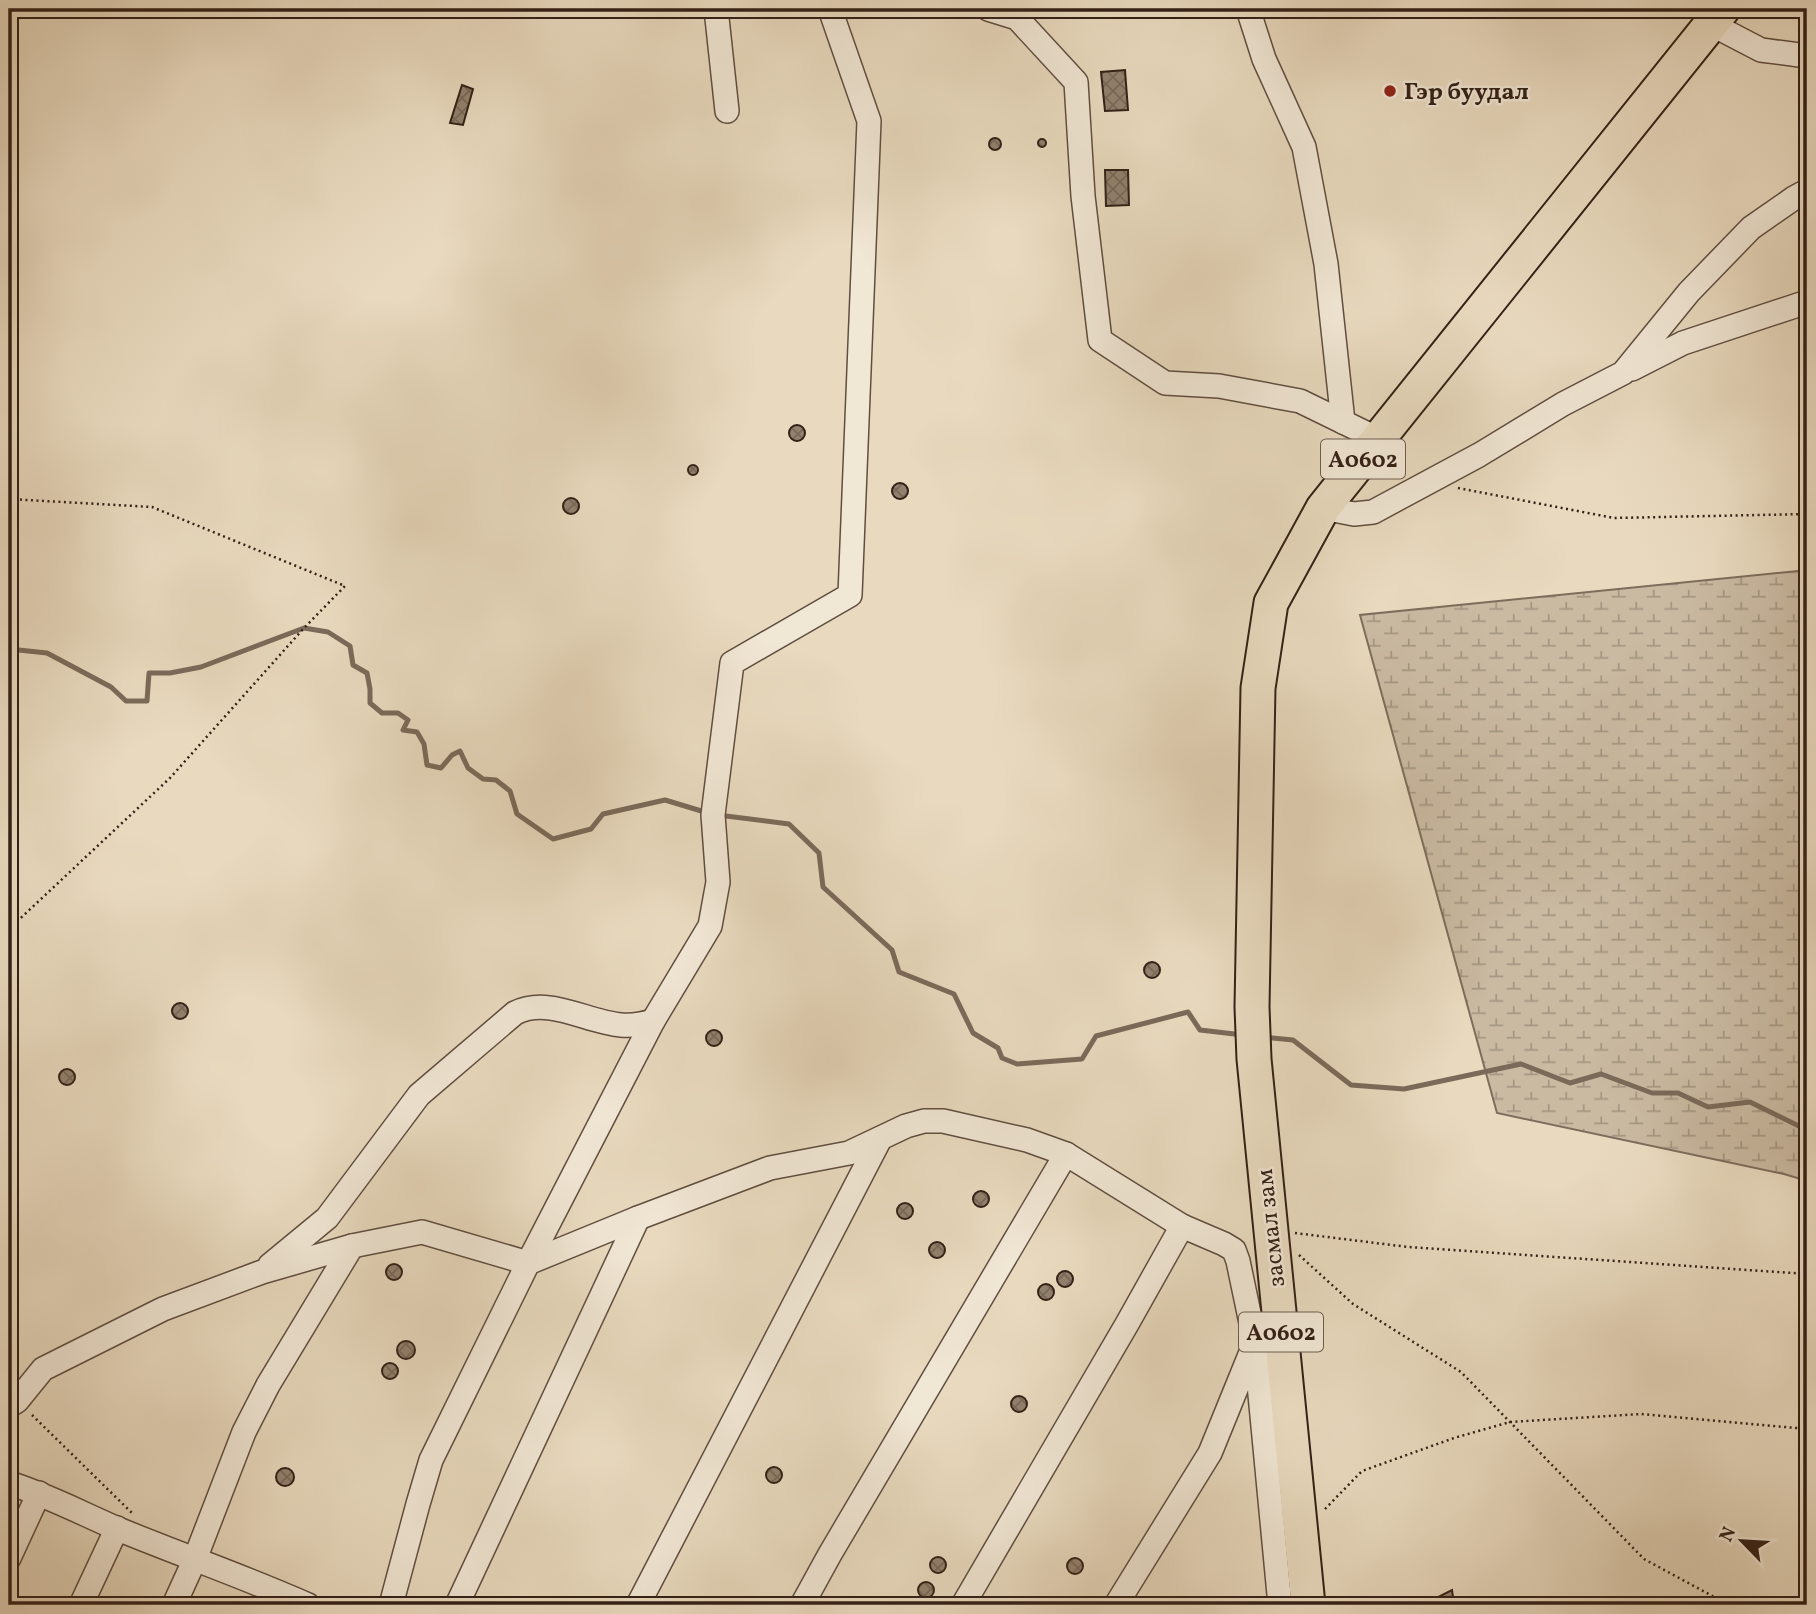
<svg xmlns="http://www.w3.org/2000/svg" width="1816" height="1614" font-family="Vollkorn,serif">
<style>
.wetland{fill:url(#wetland-marsh);stroke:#7e6d5c;stroke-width:2}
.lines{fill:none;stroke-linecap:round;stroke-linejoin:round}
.stream{stroke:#7b6a5a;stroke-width:5}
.building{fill:url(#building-cross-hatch);stroke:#332017;stroke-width:2}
.minor-casing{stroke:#604e41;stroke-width:26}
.highway-casing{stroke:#332017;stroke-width:37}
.path{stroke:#332017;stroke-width:2.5;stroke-dasharray:2 3.5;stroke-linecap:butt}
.minor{stroke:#f1e7d5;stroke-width:23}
.highway{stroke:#e9dabf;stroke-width:33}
.poi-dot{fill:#8f2418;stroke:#f1e7d5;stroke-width:2.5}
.labels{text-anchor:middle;stroke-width:5;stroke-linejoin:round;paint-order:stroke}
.shield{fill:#f1e7d5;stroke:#6c5c50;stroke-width:2}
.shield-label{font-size:23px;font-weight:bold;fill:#332017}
.poi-label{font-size:24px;font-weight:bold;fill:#332017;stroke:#f1e7d5;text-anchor:start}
.street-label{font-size:24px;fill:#332017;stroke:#f1e7d5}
</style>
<defs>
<pattern id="wetland-marsh" width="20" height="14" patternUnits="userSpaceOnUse" patternTransform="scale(1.75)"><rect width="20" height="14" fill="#cabaa2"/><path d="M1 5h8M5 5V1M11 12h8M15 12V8" fill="none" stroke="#a59783"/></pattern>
<pattern id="building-cross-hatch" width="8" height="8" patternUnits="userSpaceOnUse" patternTransform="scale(1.75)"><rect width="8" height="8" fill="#92816e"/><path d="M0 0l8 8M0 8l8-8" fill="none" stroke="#786959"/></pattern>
</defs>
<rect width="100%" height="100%" fill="#e9dabf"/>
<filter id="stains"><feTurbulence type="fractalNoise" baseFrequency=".00286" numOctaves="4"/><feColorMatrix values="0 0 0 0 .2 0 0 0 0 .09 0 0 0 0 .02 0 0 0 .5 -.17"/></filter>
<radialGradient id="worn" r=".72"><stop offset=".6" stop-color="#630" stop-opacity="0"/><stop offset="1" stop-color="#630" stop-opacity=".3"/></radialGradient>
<path class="wetland" d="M1807,570V1181L1784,1174L1497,1113L1360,615Z"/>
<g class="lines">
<g class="stream">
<path d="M9,649L47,653L111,687L126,701H147L149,673H170L201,667L304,628L328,632L350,646L353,665L367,673L370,689V703L382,713H398L408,720L403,730L417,732L424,744L427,765L441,768L452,755L460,751L468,768L483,779L496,780L510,791L517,814L553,839L591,829L603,814L665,800L708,813"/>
<path d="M718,815L789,824L819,853L823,887L892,950L899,972L954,994L973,1033L998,1048L1002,1058L1017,1064L1082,1059L1096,1036L1188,1012L1200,1030L1243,1035"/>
<path d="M1263,1037L1293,1040L1351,1085L1404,1089L1521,1064L1570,1083L1601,1074L1652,1093H1678L1708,1107L1750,1102L1807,1130"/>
</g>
</g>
<g class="building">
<path d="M1125,70L1128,110L1105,111L1101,72Z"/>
<path d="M462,85L473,89L463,125L450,123Z"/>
<circle cx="995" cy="144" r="6"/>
<circle cx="1042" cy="143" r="4"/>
<path d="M1105,170H1128L1129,205L1106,206Z"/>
<circle cx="797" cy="433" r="8"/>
<circle cx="693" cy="470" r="5"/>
<circle cx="900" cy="491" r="8"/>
<circle cx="571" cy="506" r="8"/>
<circle cx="1152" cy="970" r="8"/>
<circle cx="180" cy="1011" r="8"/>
<circle cx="714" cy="1038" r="8"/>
<circle cx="67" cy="1077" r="8"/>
<circle cx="981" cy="1199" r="8"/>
<circle cx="905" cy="1211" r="8"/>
<circle cx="937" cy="1250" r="8"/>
<circle cx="394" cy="1272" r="8"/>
<circle cx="1065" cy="1279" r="8"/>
<circle cx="1046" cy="1292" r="8"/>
<circle cx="406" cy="1350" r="9"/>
<circle cx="390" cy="1371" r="8"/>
<circle cx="1019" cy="1404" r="8"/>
<circle cx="774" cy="1475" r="8"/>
<circle cx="285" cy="1477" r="9"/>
<circle cx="938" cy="1565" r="8"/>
<circle cx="1075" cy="1566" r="8"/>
<circle cx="926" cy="1590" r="8"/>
<path d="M1452,1590L1454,1605H1432V1600Z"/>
</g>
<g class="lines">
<g class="minor-casing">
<g id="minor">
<path d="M716,9L727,111"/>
<path d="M988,9L1017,18L1076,82L1083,196L1100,340L1165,383L1219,386L1300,401L1378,439"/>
<path d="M1248,9L1264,59L1304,147L1326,264L1343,422"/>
<path d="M1711,24L1761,50L1807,56"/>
<path d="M1632,369L1683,343L1807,302"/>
<path d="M1323,508L1354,514L1373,512L1479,455L1563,404L1623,373L1689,292L1751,228L1794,198L1807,191"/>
<path d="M270,1265L327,1218L419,1095L515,1013C549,996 586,1022 621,1025C632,1026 643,1024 653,1021"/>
<path d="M9,1406L17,1401L43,1369L163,1309L262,1272L352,1246L422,1232L528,1263L653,1021L710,926L718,882L713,815L732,663L850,595L869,121L830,9"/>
<path d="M9,1483C47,1495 81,1513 118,1529C181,1555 245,1577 308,1605"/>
<path d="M9,1558L39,1493"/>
<path d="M81,1605L117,1528"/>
<path d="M174,1605L195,1559L244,1432L268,1385L352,1246"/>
<path d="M391,1605L418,1504L431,1460L528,1263L638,1218L770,1168L849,1153L906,1126L924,1121H943L1027,1140L1066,1154L1182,1226L1224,1244L1234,1250L1238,1261L1255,1342L1280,1605"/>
<path d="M457,1605L638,1218"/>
<path d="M638,1605L880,1139"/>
<path d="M802,1605L830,1554L1066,1154"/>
<path d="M963,1605L1127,1324L1182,1226"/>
<path d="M1116,1605L1210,1453L1254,1345"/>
</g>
</g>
<g class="highway-casing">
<path id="highway" d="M1308,1605L1254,1059L1252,1007L1258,688L1271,603L1323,508L1723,9"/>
</g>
<g class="path">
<path d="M1458,488L1614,518L1807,514"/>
<path d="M9,499L152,507L345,586L304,628L170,778L9,929"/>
<path d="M1295,1233L1408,1247L1807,1274"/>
<path d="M1299,1255L1353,1304L1461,1372L1644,1559L1729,1605"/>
<path d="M32,1415L132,1513"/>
<path d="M1325,1509L1362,1471L1454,1438L1510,1422L1641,1414L1807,1429"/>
</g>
<use href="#minor" class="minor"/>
<use href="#highway" class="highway"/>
</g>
<circle class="poi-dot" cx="1390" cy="91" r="7"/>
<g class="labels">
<g class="shield">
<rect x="1321" y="439.5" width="84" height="39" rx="5"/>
<rect x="1239" y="1312.5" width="84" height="39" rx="5"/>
</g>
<g class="shield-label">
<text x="1363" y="467">A0602</text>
<text x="1281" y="1340">A0602</text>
</g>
<g class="poi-label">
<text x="1404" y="99">Гэр буудал</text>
</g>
<g class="street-label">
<text transform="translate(1270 1228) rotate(-96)" y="8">засмал зам</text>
</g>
</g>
<rect width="1816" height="1614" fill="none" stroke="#e9dabf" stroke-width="35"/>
<rect x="10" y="10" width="1795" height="1593" fill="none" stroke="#332017" stroke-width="3.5"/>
<rect x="18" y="18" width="1781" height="1579" fill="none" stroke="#332017" stroke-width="2"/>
<g transform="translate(1742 1541) rotate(295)" stroke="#f1e7d5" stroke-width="5" paint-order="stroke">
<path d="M0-5L12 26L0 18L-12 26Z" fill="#332017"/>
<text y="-10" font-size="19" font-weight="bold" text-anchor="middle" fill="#332017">N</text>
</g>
<rect width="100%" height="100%" filter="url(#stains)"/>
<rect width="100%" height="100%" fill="url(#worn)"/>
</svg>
